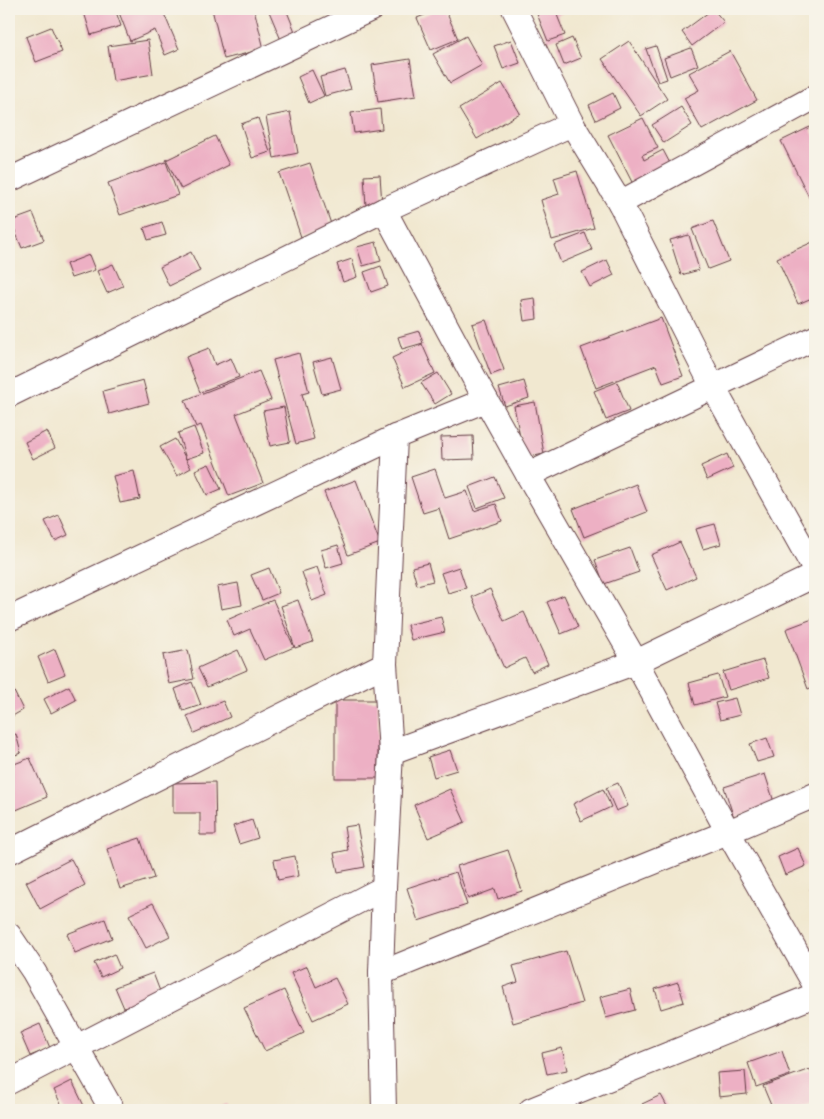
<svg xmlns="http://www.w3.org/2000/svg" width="824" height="1119" font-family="Cardo,serif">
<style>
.building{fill:#edb0c4}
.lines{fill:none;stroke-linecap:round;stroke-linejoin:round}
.street-casing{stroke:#633d44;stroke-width:26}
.street{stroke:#fff;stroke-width:24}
</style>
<rect width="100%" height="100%" fill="#f7f3e8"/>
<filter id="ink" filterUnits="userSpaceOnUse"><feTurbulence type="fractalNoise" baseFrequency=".02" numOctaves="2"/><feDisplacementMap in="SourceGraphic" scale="10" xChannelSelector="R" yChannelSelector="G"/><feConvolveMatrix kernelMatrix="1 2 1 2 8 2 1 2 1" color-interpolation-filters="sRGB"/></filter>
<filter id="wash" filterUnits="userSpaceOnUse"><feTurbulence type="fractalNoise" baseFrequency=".0096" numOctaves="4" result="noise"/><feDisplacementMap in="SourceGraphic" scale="20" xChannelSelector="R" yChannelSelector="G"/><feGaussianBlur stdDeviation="1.12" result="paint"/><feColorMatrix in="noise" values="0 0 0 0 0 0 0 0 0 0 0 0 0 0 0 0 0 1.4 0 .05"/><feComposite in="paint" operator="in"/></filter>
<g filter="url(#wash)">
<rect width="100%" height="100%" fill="#f1e8d0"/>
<g id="blocks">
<g class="building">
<path d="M83,9H115L121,26L91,35Z"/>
<path d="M121,9H162L179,49L165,55L155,30L130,41L118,10Z"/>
<path d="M212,9H254L264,49L224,59Z"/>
<path d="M268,9H286L296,34L281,40Z"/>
<path d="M439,9H445L458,39L431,50L417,18Z"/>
<path d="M535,9H572L557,15L565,35L548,41Z"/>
<path d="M713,9L724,22L692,46L682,32Z"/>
<path d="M51,27L62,52L36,62L26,37Z"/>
<path d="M466,36L482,65L450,83L433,54Z"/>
<path d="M572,38L581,58L564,65L556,45Z"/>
<path d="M148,40L153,74L113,81L108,46Z"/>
<path d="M511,40L520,63L503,69L494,46Z"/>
<path d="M629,41L667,99L641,116L602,59Z"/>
<path d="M656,46L667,79L658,82L646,49Z"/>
<path d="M691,48L698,65L670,76L664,58Z"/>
<path d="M730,51L757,100L702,130L684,98L699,90L689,73Z"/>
<path d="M410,59L416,96L378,102L372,65Z"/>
<path d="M312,70L324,96L309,103L298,77Z"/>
<path d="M345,70L351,89L325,96L320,77Z"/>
<path d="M502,83L520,113L477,139L459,109Z"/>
<path d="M613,93L620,108L596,120L589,105Z"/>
<path d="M681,107L692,125L664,143L652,125Z"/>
<path d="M380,109L382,129L354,133L351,113Z"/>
<path d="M290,112L298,153L274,158L266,117Z"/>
<path d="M258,118L270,152L252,158L241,124Z"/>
<path d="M643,118L658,148L642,155L644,160L663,150L673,169L635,188L608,135Z"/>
<path d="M810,127L815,138V209L781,141Z"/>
<path d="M215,136L229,165L181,189L166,160Z"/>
<path d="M166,162L178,195L120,215L108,183Z"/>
<path d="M310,163L332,227L301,237L279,173Z"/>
<path d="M577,171L594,228L552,240L541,200L559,194L554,178Z"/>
<path d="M380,175L382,205L366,206L364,176Z"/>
<path d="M33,213L44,240L22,248L11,221Z"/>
<path d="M713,221L729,261L708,269L692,229Z"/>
<path d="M162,222L166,235L148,240L144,228Z"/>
<path d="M585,233L592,250L561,263L554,245Z"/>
<path d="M689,235L699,270L681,275L670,240Z"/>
<path d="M815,241V300L814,297L798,304L777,258Z"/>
<path d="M376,242L381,261L363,266L357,247Z"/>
<path d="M191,252L200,271L169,286L160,267Z"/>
<path d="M89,255L95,270L71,278L66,264Z"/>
<path d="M352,259L357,277L343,282L337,264Z"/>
<path d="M607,260L614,275L590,287L582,272Z"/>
<path d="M113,264L123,286L107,293L97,271Z"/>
<path d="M381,266L388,286L371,292L364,272Z"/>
<path d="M535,298L537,319L524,321L521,300Z"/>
<path d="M661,318L683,376L663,383L656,365L596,388L581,348Z"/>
<path d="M486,320L504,370L491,375L472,324Z"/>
<path d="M419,331L423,343L402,349L398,337Z"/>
<path d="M422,344L435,373L405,387L392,358Z"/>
<path d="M209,348L215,365L231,358L239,377L200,392L186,357Z"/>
<path d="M299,353L309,392L302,394L314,439L296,444L273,360Z"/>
<path d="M332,357L341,389L322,394L313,362Z"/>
<path d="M259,371L271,400L236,414L263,483L229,496L201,425L196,427L185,400Z"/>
<path d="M438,373L451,394L435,404L421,383Z"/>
<path d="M143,380L149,403L109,414L103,391Z"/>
<path d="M524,381L529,398L505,406L499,388Z"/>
<path d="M617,382L629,411L606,420L594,391Z"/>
<path d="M535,402L544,454L524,458L514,406Z"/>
<path d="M284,407L290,442L270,446L263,411Z"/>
<path d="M194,427L204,453L186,459L178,433Z"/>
<path d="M47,431L55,448L33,459L25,442Z"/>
<path d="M473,436L474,459L442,460L441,437Z"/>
<path d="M175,439L191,468L177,476L160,447Z"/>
<path d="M727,454L733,468L707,480L701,466Z"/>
<path d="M209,464L221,489L207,495L195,470Z"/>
<path d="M435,469L445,498L467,491L474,511L496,504L502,521L449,539L439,508L423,513L411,477Z"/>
<path d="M134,471L140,499L120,503L113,476Z"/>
<path d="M495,477L504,498L477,508L469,487Z"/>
<path d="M356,480L380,543L348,555L324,492Z"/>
<path d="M636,484L647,512L584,537L573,509Z"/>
<path d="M59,515L68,535L55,541L45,521Z"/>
<path d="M715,524L721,544L703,549L696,529Z"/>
<path d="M680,542L696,577L667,590L651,555Z"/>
<path d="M338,545L343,563L326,568L321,550Z"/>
<path d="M630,548L639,572L604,584L595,560Z"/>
<path d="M428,563L433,581L417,585L412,567Z"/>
<path d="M317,567L327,595L312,601L302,572Z"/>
<path d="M459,567L466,588L448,593L441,573Z"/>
<path d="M269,568L279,593L262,600L251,575Z"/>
<path d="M238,583L242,605L221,609L217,587Z"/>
<path d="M490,589L504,621L524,612L548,664L532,672L525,658L504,668L472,597Z"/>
<path d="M564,595L578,627L561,634L547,602Z"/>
<path d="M273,600L294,647L264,660L250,629L234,636L227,620Z"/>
<path d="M298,600L313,642L295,648L281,606Z"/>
<path d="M441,617L445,632L411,640L407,625Z"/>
<path d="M815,618V686L808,689L786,629Z"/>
<path d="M55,649L65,674L48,681L38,657Z"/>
<path d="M188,650L194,679L169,684L163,655Z"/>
<path d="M238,650L247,670L207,687L198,668Z"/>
<path d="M763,660L769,678L729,690L723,672Z"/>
<path d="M718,675L725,697L695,705L689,683Z"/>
<path d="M9,681L23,710L9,718Z"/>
<path d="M192,682L201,705L183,711L175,689Z"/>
<path d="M69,686L76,700L51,713L44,699Z"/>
<path d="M735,698L740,715L720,720L715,703Z"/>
<rect x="335" y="700" width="43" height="78"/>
<path d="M223,701L230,717L194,733L187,716Z"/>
<path d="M16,734L21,753L9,757V736Z"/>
<path d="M767,738L774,757L757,762L750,744Z"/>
<path d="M450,750L457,770L434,777L428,757Z"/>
<path d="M30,758L47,797L9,813V766Z"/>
<path d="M765,774L775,805L734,818L724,787Z"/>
<path d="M215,782L216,835H200V813H173V783Z"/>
<path d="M618,783L628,806L616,811L606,788Z"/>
<path d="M450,789L465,822L428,838L414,805Z"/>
<path d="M603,789L611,807L581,821L573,804Z"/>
<path d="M252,820L258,838L239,844L233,826Z"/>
<path d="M357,825L365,867L338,872L334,853L348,850L344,827Z"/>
<path d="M140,838L154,878L120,889L107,849Z"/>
<path d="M798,848L806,866L785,875L778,857Z"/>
<path d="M508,850L522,891L498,899L495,889L468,899L457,866Z"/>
<path d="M295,856L298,876L278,880L274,860Z"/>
<path d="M71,859L85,885L40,909L26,882Z"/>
<path d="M456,872L467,905L418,921L407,888Z"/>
<path d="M815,887V902L810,889Z"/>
<path d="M153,903L170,936L146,948L129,915Z"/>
<path d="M105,919L112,938L75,953L67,934Z"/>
<path d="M566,951L582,1003L513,1023L503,987L518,982L513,966Z"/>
<path d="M114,954L120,968L101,977L94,963Z"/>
<path d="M307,966L316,987L335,978L348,1004L313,1020L291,973Z"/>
<path d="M153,973L161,994L124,1008L115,987Z"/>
<path d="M678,982L684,1002L661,1009L655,989Z"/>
<path d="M630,989L635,1010L606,1018L600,997Z"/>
<path d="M284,990L304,1033L265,1051L244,1008Z"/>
<path d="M40,1024L50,1048L30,1056L20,1033Z"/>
<path d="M562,1048L567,1070L547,1074L542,1053Z"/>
<path d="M782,1051L790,1075L756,1087L748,1063Z"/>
<path d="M810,1069L815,1082V1103L796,1110H773L763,1086Z"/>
<path d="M745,1071L747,1094L719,1097L717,1073Z"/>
<path d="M72,1081L86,1110H64L54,1090Z"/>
<path d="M661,1095L669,1110H645L642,1104Z"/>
<path d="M226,1104L229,1110H213Z"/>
</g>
</g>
</g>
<g filter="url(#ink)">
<use href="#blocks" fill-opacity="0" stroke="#633d44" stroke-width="1"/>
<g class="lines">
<g class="street-casing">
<g id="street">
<path d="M514,9L572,124L620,203L713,387L815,570"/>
<path d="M9,180L371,9"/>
<path d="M620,203L815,97"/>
<path d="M384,210L486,400L528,475L636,662L728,832L815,985"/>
<path d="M9,395L384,210L572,124"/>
<path d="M528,475L815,338"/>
<path d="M9,619L395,437L486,400"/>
<path d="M391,752L636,662L815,575"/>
<path d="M9,852L385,664"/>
<path d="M9,935L34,972L112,1110"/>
<path d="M381,973L728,832L815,795"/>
<path d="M9,1082L384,888"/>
<path d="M384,1110L381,973L384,888L391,752L385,664L395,437"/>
<path d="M531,1110L815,995"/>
</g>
</g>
<use href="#street" class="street"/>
</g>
</g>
<rect width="824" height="1119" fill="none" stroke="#f7f3e8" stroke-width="30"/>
</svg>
